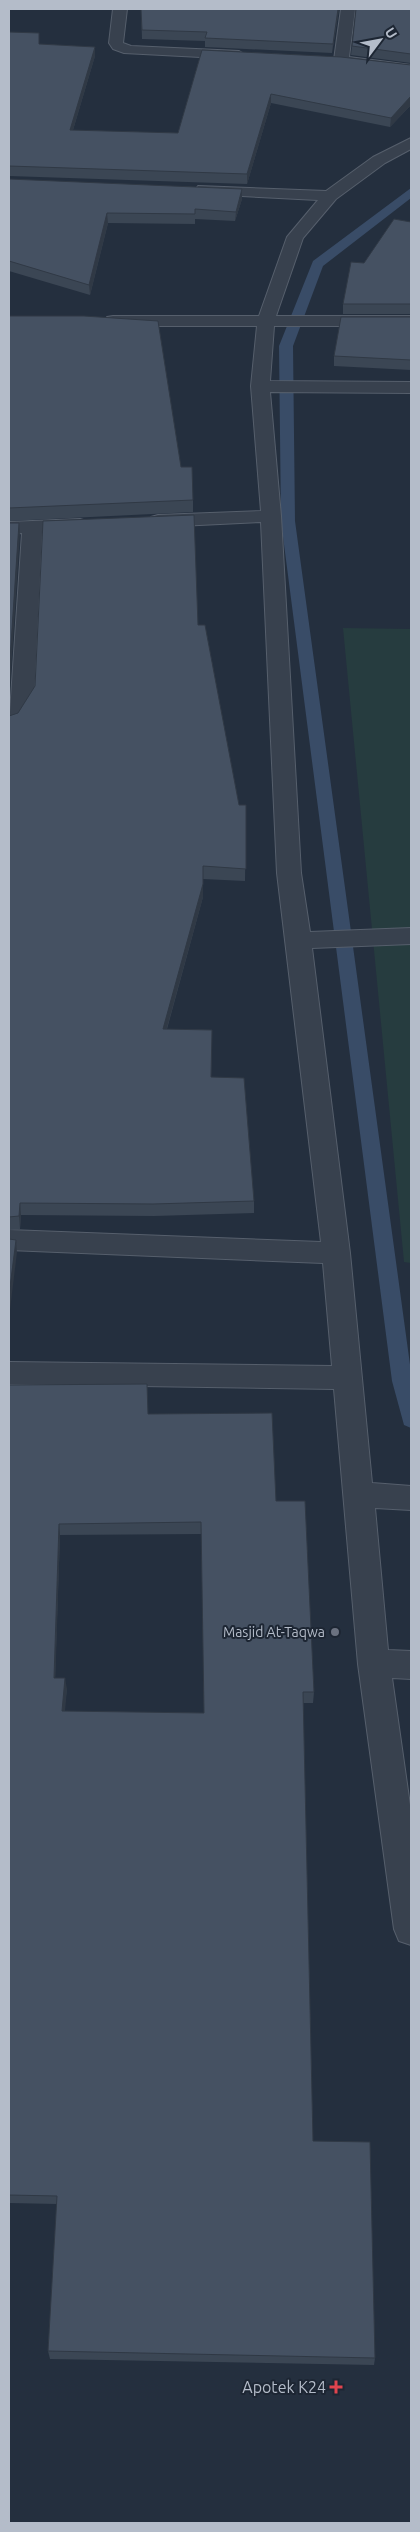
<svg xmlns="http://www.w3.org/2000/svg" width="420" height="2532" font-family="Ubuntu,sans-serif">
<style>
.green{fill:#263c3f}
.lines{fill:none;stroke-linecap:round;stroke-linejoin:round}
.stream{fill:#394c67;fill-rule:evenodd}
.minor-casing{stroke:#565f6c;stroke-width:2}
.minor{fill:#38414e;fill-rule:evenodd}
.wall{fill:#3b4654;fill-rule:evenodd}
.shaded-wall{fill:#303945}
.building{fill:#455162;stroke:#303945;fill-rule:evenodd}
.worship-dot{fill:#6b7280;stroke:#1d2633;stroke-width:2}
.health-dot{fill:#e0444e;stroke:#1d2633;stroke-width:2}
.labels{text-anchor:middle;stroke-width:4;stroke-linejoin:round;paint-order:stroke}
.poi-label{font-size:14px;fill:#b4bcc9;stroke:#1d2633;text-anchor:end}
.near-poi-label{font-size:16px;fill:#b4bcc9;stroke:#1d2633;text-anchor:end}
</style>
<rect width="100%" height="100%" fill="#242f3e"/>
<path class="green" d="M343,628L411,629V1263L404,1262Z"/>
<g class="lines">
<path class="stream" d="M411,188V198L323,266L293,346L295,521L411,1372V1428L404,1425L392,1381L281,521L279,346L313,261Z"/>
<g class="minor-casing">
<g id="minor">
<path d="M113,9H127L123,43L131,46L239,51L246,55L239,59L124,53L113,49L109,43Z"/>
<path d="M341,9H355L349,57L411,65V73L336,63L334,60Z"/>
<path d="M411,138V149L385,163L336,199L303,238L276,316H411V326H274L270,381L411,382V393L270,392L281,516L301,873L310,932L411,928V944L312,948L350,1253L372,1483L411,1486V1510L375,1508L388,1650L411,1651V1679L392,1678L411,1812V1945L399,1941L394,1929L358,1664L334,1389L9,1384V1362L332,1366L323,1263L9,1250V1230L321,1242L277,873L261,522L158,527L151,525L148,521L151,517L158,515L261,511L251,386L257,326H113L107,325L104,321L107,317L113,316H259L287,237L318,200L204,194L198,192L196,189L198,186L326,191L373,157Z"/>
<path d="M80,519L87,521L90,525L87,529L42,533L34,699L17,725L9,727L22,533L9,534V522Z"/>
</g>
</g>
<use href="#minor" class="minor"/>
</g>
<g class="wall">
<path d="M141,9H339L332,53L205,47V41L142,39Z"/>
<path d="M411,9V63L351,55L352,46Z"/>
<path d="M9,32L39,44L95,47V56L73,130L178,133L202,50L411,65V105L390,127L271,103L247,184L9,176Z"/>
<path d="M9,179L242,199L235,221L195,219V224L108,223L90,295L9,271Z"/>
<path d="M411,222V317V314H343V304L364,263Z"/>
<path d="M9,316L181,467L193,500V512L9,521Z"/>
<path d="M411,317V370L334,366V356Z"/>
<path d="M198,625L239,805H246L245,881L203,879V897L167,1029L212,1030L211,1077L254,1201V1213L154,1216L21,1215L20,1229L9,1230V716L18,713Z"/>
<path d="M9,1385L148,1414L276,1501L314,1692L313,1703H303L313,2141L375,2358L374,2365L50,2359L48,2351L57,2204L9,2203ZM202,1534L204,1713L64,1711L67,1689L55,1678L60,1535Z"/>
</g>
<g class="shaded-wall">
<path d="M338,9H339L332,53L333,44Z"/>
<path d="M95,47V56L70,140V130Z"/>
<path d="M271,94V103L247,184V174Z"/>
<path d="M411,96V105L390,127L391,118Z"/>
<path d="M242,189V199L235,221L236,212Z"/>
<path d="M107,213L108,223L90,295L89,285Z"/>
<path d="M19,523L20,535L9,703V675Z"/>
<path d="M203,866V897L163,1042V1029Z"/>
<path d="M20,1203L21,1215L20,1229L19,1216Z"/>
<path d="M16,1240L17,1252L9,1318V1295Z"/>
<path d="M59,1524L60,1535L55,1689L54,1678Z"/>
<path d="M65,1678L67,1689L64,1722L62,1711Z"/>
</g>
<g class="building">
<path d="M141,9H338L333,44L205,38L207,32L142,30Z"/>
<path d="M356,9H411V54L352,46Z"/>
<path d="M9,32L39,33V44L95,47L70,130L178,133L202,50L341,57L411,65V96L391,118L271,94L247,174L9,166Z"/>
<path d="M9,179L242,189L236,212L195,209V214L107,213L89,285L9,261Z"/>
<path d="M394,219L411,222V304H343L351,262L364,263Z"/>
<path d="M9,316H84L158,321L181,467H192L193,500L9,508Z"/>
<path d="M341,317H411V360L334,356Z"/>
<path d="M194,515L198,625H205L239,805H246V869L203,866V884L163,1029L212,1030L211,1077L244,1078L254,1201L153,1204L20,1203L19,1216L9,1217V716L18,713L35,686L43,521Z"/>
<path d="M9,523H19L9,675Z"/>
<path d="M9,1239L16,1240L9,1295Z"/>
<path d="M147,1384L148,1414L272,1413L276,1501H305L314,1692H303L313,2141L370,2142L375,2358L48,2351L57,2196L9,2195V1385ZM201,1522L204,1713L62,1711L65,1678H54L59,1524Z"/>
</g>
<circle class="worship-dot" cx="335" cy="1632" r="5"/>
<path class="health-dot" d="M333.5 2379.5h5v5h5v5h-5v5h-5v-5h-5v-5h5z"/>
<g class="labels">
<g class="poi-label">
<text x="325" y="1637">Masjid At-Taqwa</text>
</g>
<g class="near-poi-label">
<text x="326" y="2393">Apotek K24</text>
</g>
</g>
<rect width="420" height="2532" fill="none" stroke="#b4bcc9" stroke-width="20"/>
<g transform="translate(380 40) rotate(58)" stroke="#1d2633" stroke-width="4" paint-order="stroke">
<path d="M0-4L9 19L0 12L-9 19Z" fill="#b4bcc9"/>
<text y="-8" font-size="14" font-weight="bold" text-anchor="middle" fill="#b4bcc9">U</text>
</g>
</svg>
